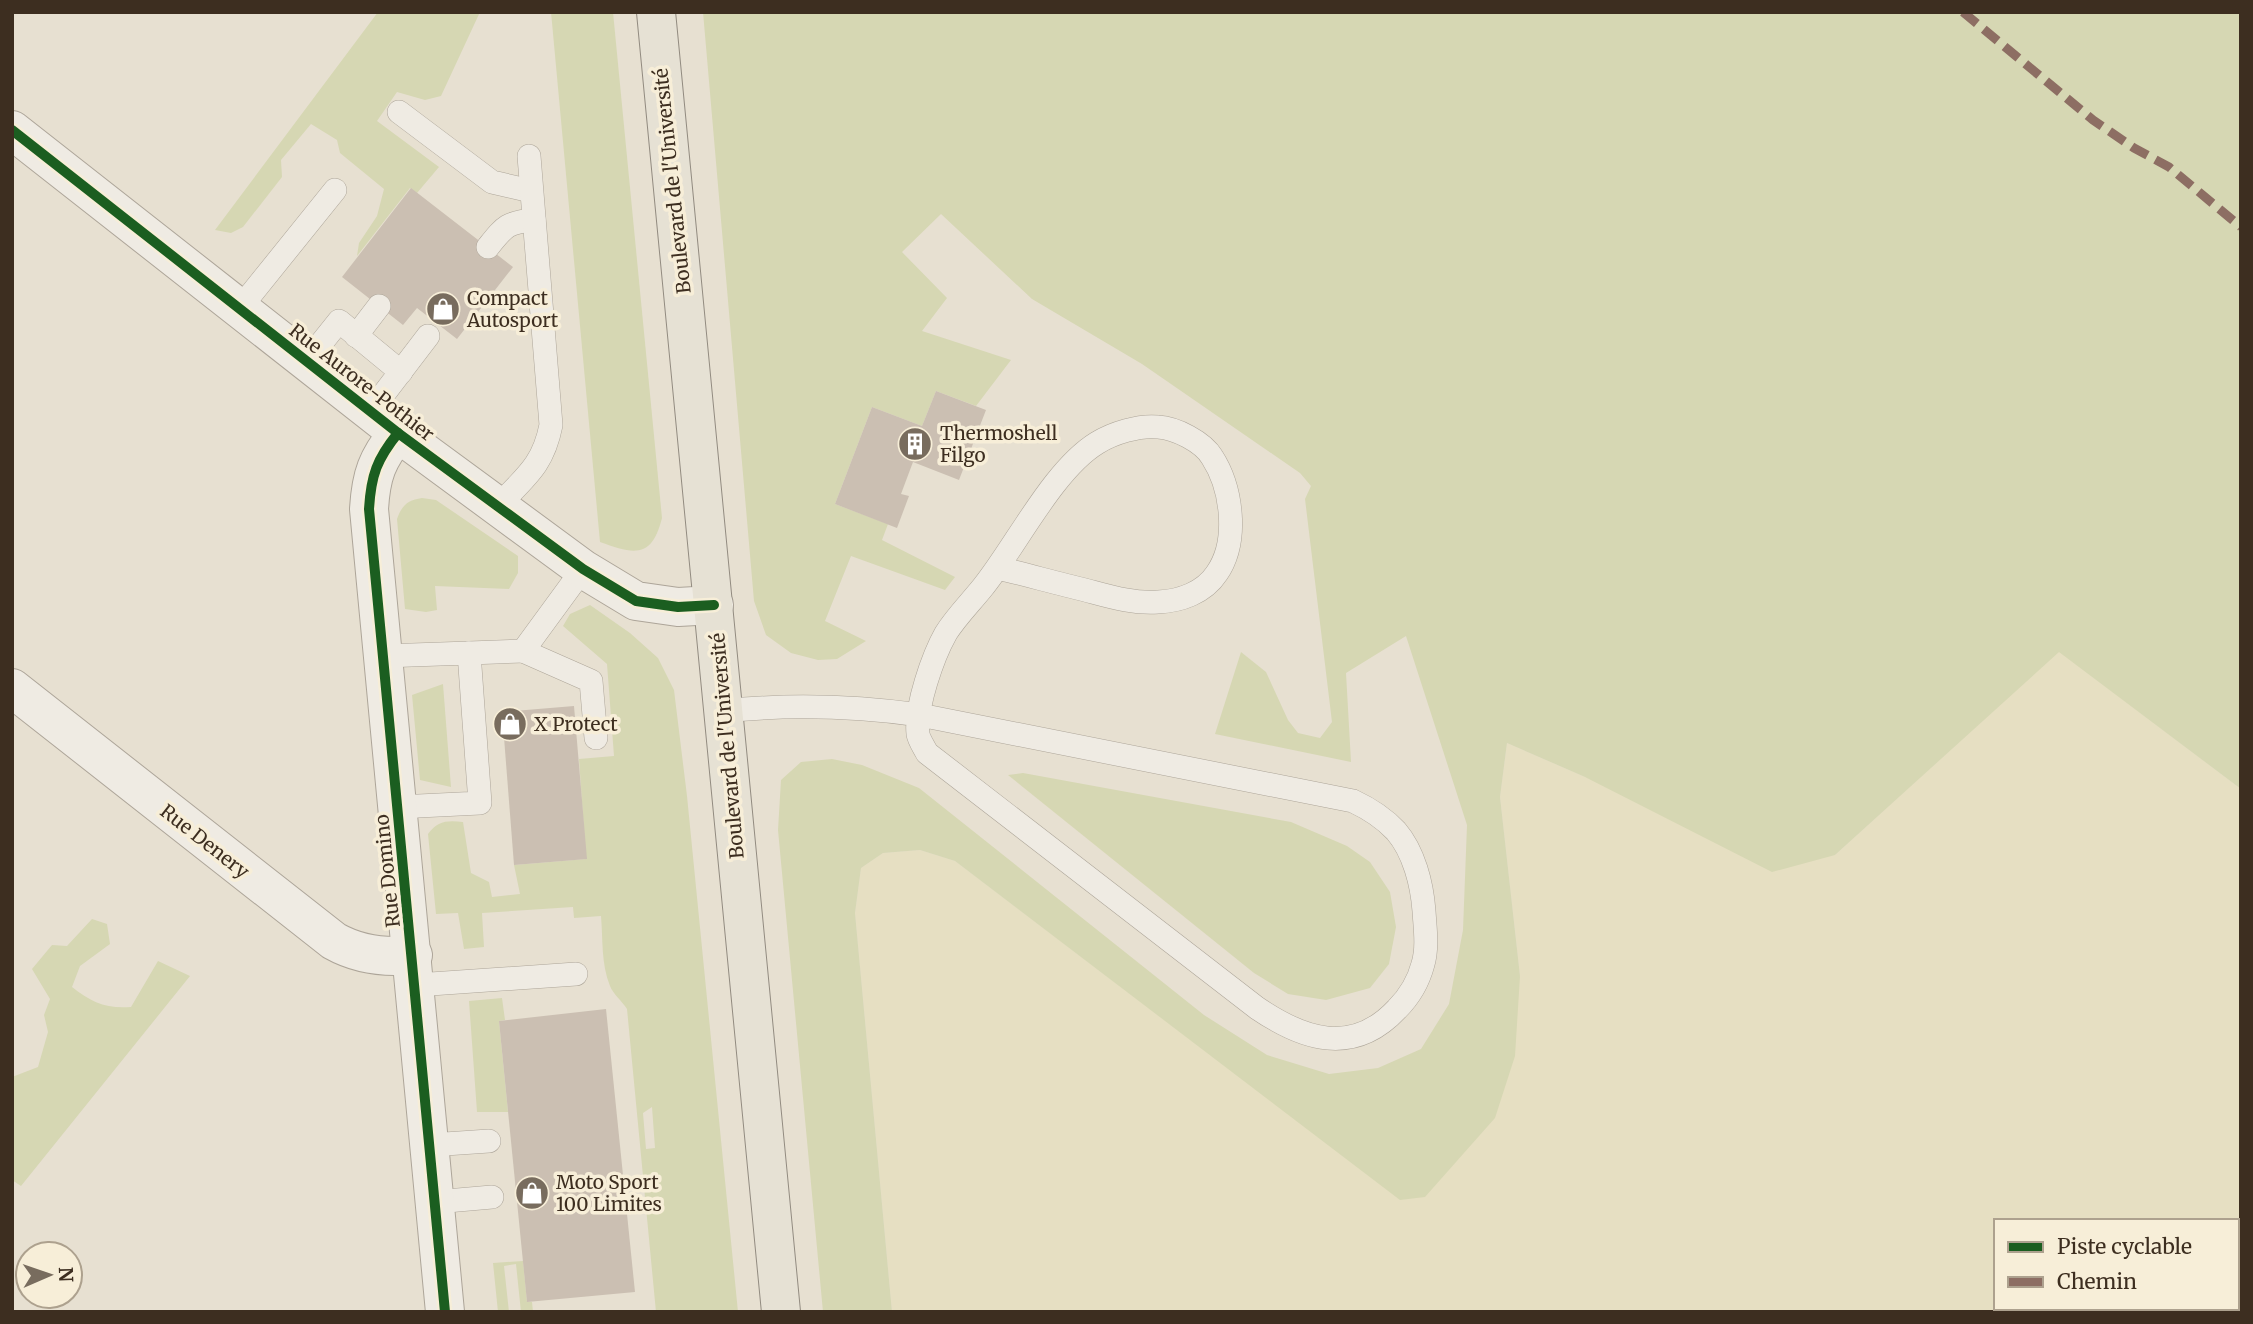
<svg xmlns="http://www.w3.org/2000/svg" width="2253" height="1324" font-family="Merriweather,serif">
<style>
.farmland{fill:#e6dfc2;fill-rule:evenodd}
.green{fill:#d6d7b3;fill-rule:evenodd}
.building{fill:#cbbfb2}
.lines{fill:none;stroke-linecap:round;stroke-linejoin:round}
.service-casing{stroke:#ada599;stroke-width:24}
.minor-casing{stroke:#ada599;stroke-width:40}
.primary-casing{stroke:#928b80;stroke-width:40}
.service{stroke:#efebe3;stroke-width:23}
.minor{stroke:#efebe3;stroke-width:38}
.primary{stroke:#e6e1d4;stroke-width:38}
.quiet{stroke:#8d6e63;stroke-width:9;stroke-dasharray:18 9;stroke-linecap:butt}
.cycleway-casing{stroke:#f7eed8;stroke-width:15}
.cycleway{stroke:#1b5e20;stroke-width:10}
.labels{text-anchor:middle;stroke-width:7;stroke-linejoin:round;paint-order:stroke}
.street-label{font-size:19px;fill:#3d2e20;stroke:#f7eed8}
.poi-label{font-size:19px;fill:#3d2e20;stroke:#f7eed8;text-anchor:start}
</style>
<rect width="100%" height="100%" fill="#e7e0d1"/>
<path class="farmland" d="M2059,651L2241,789V1312H892L855,913L861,868L883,853L920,850L955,861L1400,1199L1520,976L1500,797L1507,743L1585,777L1835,855ZM1996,1221H2237V1308H1996Z"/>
<g class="green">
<path d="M378,12H480L441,96L425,100L397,92L377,121L439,167L417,193L410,188L357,256L359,243L377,216L384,189L340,153L337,140L311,124L281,160L282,177L243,227L231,233L215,230Z"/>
<path d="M551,12H613L662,518C652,558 635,555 600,542Z"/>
<path d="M703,12H2241V789L2059,652L1835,855L1772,872L1585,777L1507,743L1500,797L1520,976L1515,1056L1495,1118L1425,1197L1400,1200L955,861L920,850L883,853L861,868L855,913L892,1312H823L778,830L781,780L801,762L832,759L862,765L919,788L1204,1015L1267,1055L1329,1074L1378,1068L1421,1049L1449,1004L1463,930L1467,825L1406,636L1346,673L1351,762L1215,734L1241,652L1266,672L1288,720L1298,733L1320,738L1332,722L1305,499L1311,486L1300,473L1142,364L1032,299L941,214L902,252L947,298L922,331L1011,360L976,406L936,391L922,426L872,407L835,504L888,524L882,540L955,577L945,590L851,556L825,621L866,641L837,659L818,660L791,653L766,635L754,601Z"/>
<path d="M422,498L436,500L518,556V573L509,589L435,586L437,610L426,612L405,609L397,519C402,505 408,500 422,498Z"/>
<path d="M590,605L630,633L658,658L674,690L687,796L738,1312H656L627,1009C622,1001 613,994 610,986C601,964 603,939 601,916L574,918L573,907L482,913L484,947L464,949L458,913L436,914L428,834C437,821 447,820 463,822L471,873L489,882L492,897L520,894L514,865L586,859L579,759L614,756L607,664L563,626L570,614ZM652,1107L655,1148L646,1149L643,1113Z"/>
<path d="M443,684L451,787L420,780L412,695Z"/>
<path d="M1023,773L1291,822L1347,846L1370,862L1390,892L1396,927L1389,964L1370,988L1326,1000L1288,994L1254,973L1008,775Z"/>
<path d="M92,919L107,924L110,944L80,966L72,987C91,1002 106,1009 131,1007L158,961L190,976L21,1186L12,1180V1077L38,1067L48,1032L44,1015L50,999L32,969L52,945L67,946Z"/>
<path d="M502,998L505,1020L499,1021L508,1112H477L469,1001Z"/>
<path d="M523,1261L527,1302H532L533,1312H521L516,1264L504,1266L509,1312H498L493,1263Z"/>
</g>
<g class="building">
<path d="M411,188L513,267L457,339L417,308L403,325L342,277Z"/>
<path d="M936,391L986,410L959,480L913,462L901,494L909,496L897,528L835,504L872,407L922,426Z"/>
<path d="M574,706L587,859L514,865L502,712Z"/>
<path d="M606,1009L635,1292L527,1302L499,1021Z"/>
</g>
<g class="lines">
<g class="service-casing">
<g id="service">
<path d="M399,112L492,182L531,191"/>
<path d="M488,247C504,227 507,222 534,220"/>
<path d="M240,308L335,190"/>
<path d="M356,336L379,306"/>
<path d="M307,361L339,321L401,372"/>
<path d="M370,412L428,336"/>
<path d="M497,507C525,477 543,466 551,425L529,156"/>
<path d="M523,651L591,681L596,738"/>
<path d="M469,653L523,651L583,569"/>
<path d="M383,656L469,653L480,803L398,807"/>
<path d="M724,711C790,704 854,706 920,715L1353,801C1370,809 1383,817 1396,831C1414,852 1422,884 1424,911C1425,928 1428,947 1423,964C1418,983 1410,996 1397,1009C1353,1056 1304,1040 1257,1008L927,753C924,747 919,740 918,734C915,707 933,656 946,633C956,617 971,602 983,587C1016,546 1053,470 1097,443C1113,433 1139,425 1158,427C1176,428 1203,442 1212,457C1232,488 1239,541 1217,573C1204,593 1180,601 1158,602C1133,604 1108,596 1085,590C1056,583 1027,575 998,568"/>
<path d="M416,985L576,974"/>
<path d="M430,1145L489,1141"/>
<path d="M435,1202L492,1197"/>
</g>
</g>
<g class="minor-casing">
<g id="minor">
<path d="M12,130L398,433L583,569L636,601L678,607L714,605"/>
<path d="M398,433C377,459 371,475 369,509L445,1312"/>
<path d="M12,688L334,941C359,955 385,958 413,955"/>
</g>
</g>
<g class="primary-casing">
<path id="primary" d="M656,12L781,1312"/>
</g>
<use href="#service" class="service"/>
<use href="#minor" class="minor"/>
<use href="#primary" class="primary"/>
<path class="quiet" d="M1963,12L2093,120L2134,148L2169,167L2241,227"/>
<g class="cycleway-casing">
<g id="cycleway">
<path d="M12,130L398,433L583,569L636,601L678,607L714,605"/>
<path d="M398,433C377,459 371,475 369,509L445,1312"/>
</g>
</g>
<use href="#cycleway" class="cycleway"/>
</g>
<defs>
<g id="shop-disc" transform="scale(1.75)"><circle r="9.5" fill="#786c5e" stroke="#f7eed8"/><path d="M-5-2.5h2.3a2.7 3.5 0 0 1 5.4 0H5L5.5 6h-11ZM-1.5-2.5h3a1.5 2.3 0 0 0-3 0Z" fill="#fff"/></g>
<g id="building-disc" transform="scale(1.75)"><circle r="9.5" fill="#786c5e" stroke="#f7eed8"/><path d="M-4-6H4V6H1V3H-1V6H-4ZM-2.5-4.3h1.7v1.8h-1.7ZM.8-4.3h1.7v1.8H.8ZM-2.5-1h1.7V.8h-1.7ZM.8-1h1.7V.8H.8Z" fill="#fff"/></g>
</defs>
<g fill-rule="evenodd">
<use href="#shop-disc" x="443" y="309"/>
<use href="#building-disc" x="915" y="444"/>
<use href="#shop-disc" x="510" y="724"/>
<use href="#shop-disc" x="532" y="1193"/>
</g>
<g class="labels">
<g class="street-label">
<text transform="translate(672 181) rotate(-96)" y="7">Boulevard de l'Université</text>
<text transform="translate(362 382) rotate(38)" y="7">Rue Aurore-Pothier</text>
<text transform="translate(727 746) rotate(-95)" y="7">Boulevard de l'Université</text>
<text transform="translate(205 841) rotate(38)" y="7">Rue Denery</text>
<text transform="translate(387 871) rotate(-96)" y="7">Rue Domino</text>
</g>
<g class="poi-label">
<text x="467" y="305">Compact<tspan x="467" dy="22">Autosport</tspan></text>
<text x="940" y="440">Thermoshell<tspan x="940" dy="22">Filgo</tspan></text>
<text x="534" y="731">X Protect</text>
<text x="556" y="1189">Moto Sport<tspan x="556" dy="22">100 Limites</tspan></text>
</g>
</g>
<rect width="2253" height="1324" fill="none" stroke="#3d2e20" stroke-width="28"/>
<rect x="1994" y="1219" width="245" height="91" fill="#f7eed8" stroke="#ada18e" stroke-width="2"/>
<rect x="2008" y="1242" width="35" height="10" fill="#1b5e20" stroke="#ada18e" stroke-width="2"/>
<text x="2057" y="1254" font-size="21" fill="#3d2e20">Piste cyclable</text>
<rect x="2008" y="1277" width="35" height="10" fill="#8d6e63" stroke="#ada18e" stroke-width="2"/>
<text x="2057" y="1289" font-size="21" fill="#3d2e20">Chemin</text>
<g transform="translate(49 1275) rotate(88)"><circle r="33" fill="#f7eed8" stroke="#ada18e" stroke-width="2"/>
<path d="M0-5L12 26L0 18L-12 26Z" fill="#786c5e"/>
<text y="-10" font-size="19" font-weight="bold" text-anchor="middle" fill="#3d2e20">N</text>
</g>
</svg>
